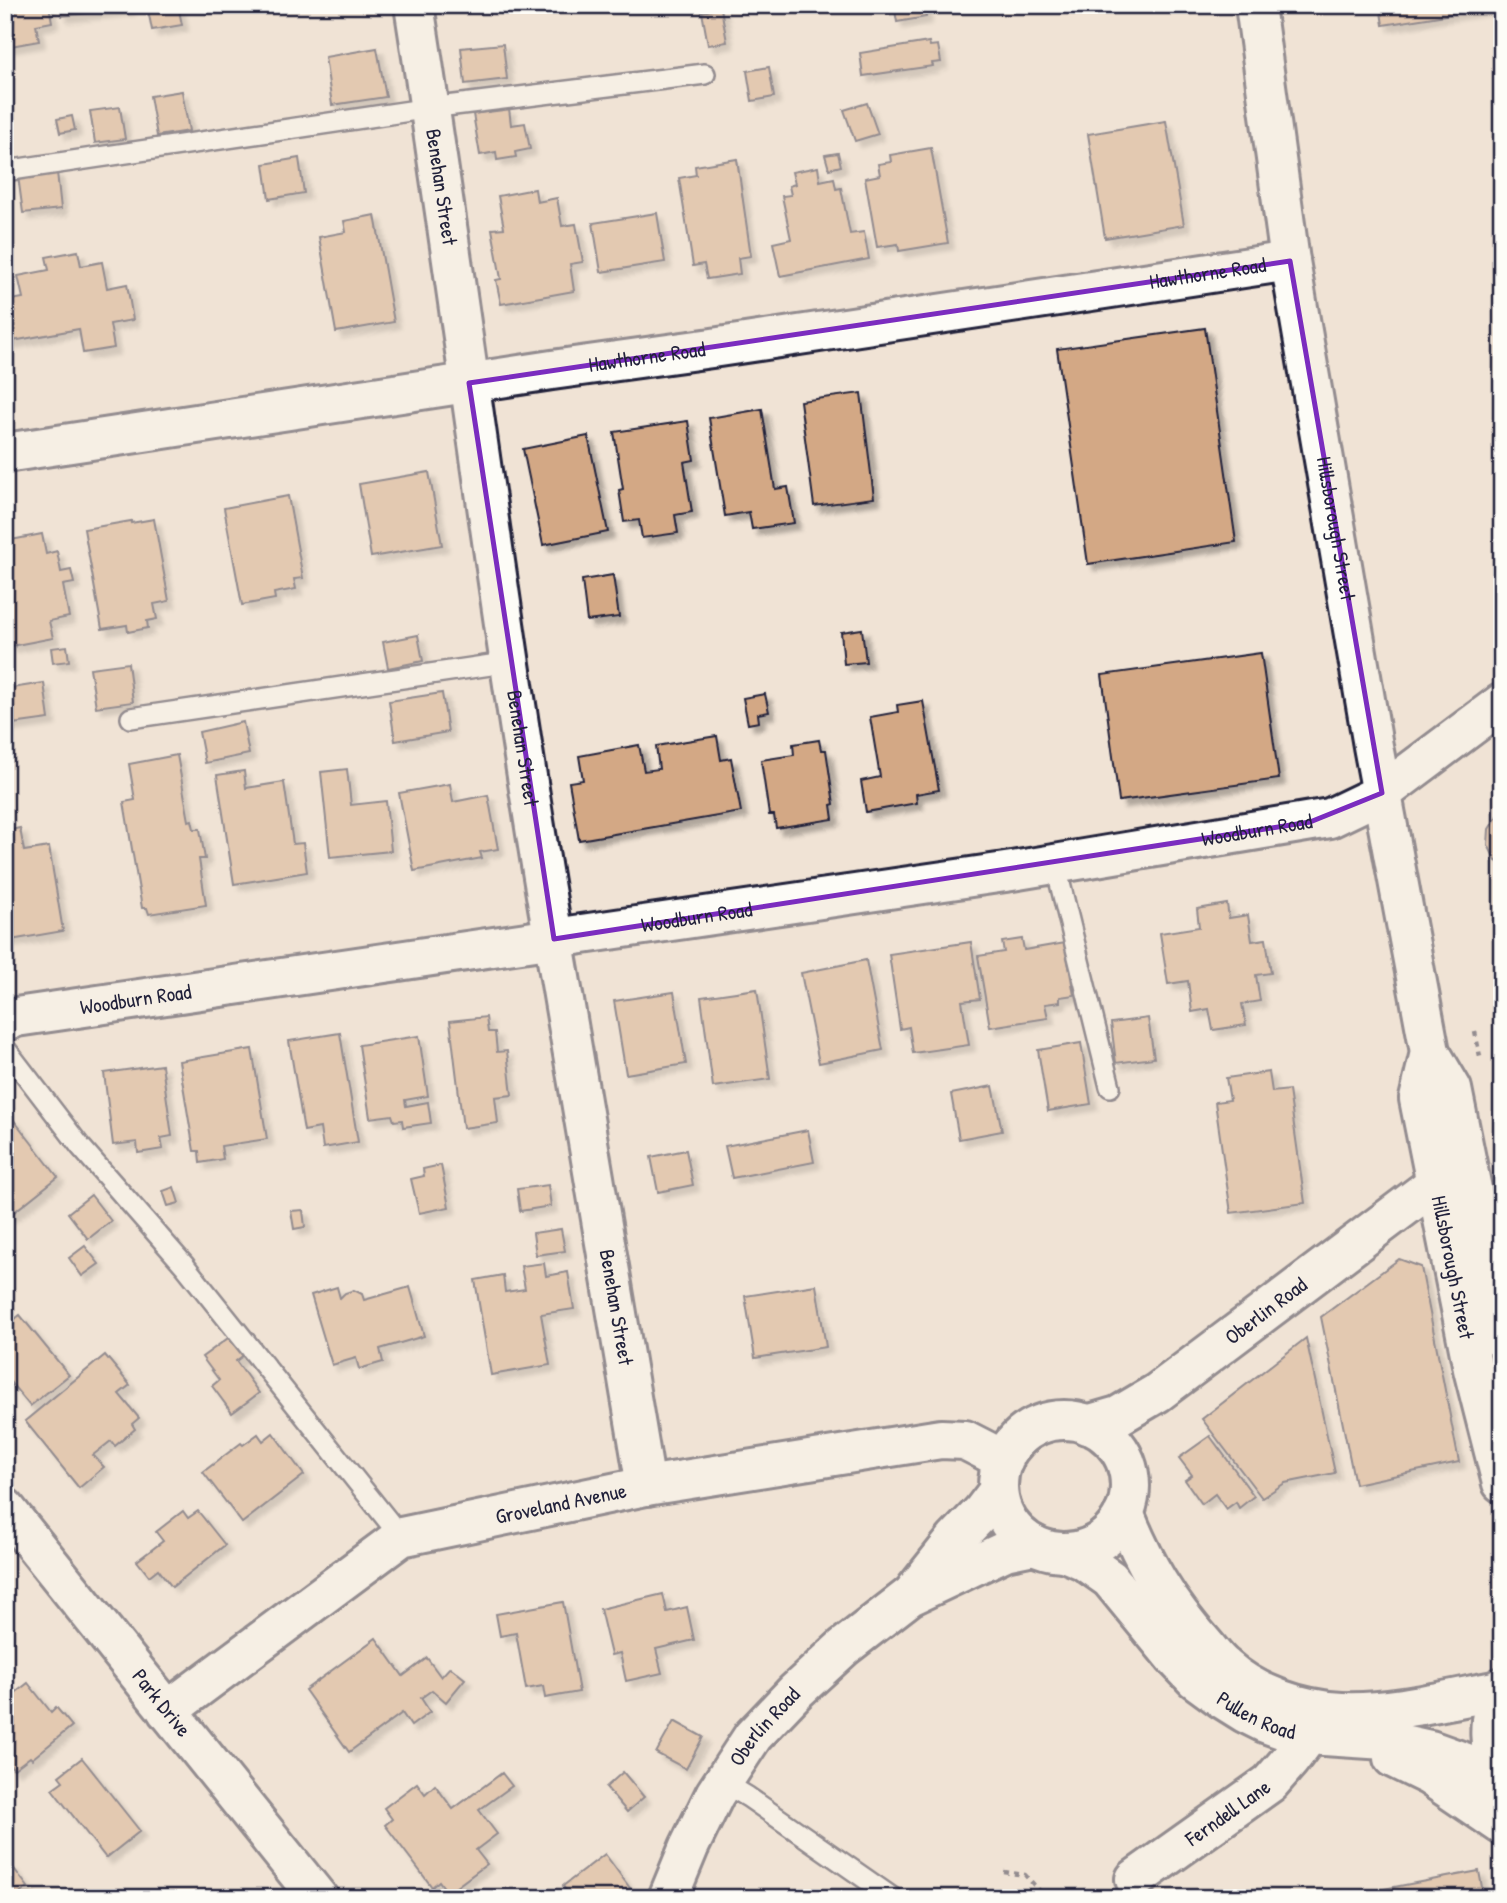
<svg xmlns="http://www.w3.org/2000/svg" width="1507" height="1903" font-family="'Patrick Hand',sans-serif">
<style>
.building{fill:#d3a885;stroke:#22223b;stroke-width:2;filter:url(#shadow)}
.lines{fill:none;stroke-linecap:round;stroke-linejoin:round}
.service-casing{stroke:#22223b;stroke-width:24}
.minor-casing{stroke:#22223b;stroke-width:44}
.tertiary-casing{stroke:#22223b;stroke-width:44}
.secondary-casing{stroke:#22223b;stroke-width:44}
.primary-casing{stroke:#22223b;stroke-width:44}
.path{stroke:#22223b;stroke-width:4.5;stroke-dasharray:5 5;stroke-linecap:butt}
.service{stroke:#fdfcf7;stroke-width:19}
.minor{stroke:#fdfcf7;stroke-width:38}
.tertiary{stroke:#fdfcf7;stroke-width:38}
.secondary{stroke:#fdfcf7;stroke-width:38}
.primary{stroke:#fdfcf7;stroke-width:38}
.marked{fill:none;stroke:#7b2cbf;stroke-width:5;stroke-linejoin:round}
.labels{text-anchor:middle;stroke-width:5;stroke-linejoin:round;paint-order:stroke}
.street-label{font-size:21px;fill:#22223b;stroke:#fdfcf7}
</style>
<defs>
<filter id="shadow"><feDropShadow dx="6" dy="6" stdDeviation="2" flood-color="#0004"/></filter>
</defs>
<rect width="100%" height="100%" fill="#f0e3d5"/>
<filter id="ink" filterUnits="userSpaceOnUse"><feTurbulence type="fractalNoise" baseFrequency=".0143" numOctaves="2"/><feDisplacementMap in="SourceGraphic" scale="14" xChannelSelector="R" yChannelSelector="G"/><feConvolveMatrix kernelMatrix="1 2 1 2 8 2 1 2 1" color-interpolation-filters="sRGB"/></filter>
<g filter="url(#ink)">
<g class="building">
<path d="M5,5H49L52,22L36,25L39,41L5,47Z"/>
<path d="M60,5H128L129,9L62,16Z"/>
<path d="M147,5H178L182,25L152,30Z"/>
<path d="M894,5H924L926,17L897,22Z"/>
<path d="M1380,5H1502V6L1383,25Z"/>
<path d="M721,8L727,42L708,45L702,12Z"/>
<path d="M929,42L930,46L938,45L941,62L932,63L933,66L863,76L860,53Z"/>
<path d="M503,44L507,79L465,84L461,48Z"/>
<path d="M377,48L386,97L332,105L325,57Z"/>
<path d="M769,67L774,97L752,101L747,71Z"/>
<path d="M182,91L189,131L157,136L150,96Z"/>
<path d="M867,103L878,134L855,141L844,110Z"/>
<path d="M120,107L125,139L95,143L90,111Z"/>
<path d="M509,108L511,125L525,123L530,149L515,152L516,157L497,160L496,152L480,155L473,114Z"/>
<path d="M72,116L75,130L60,133L57,119Z"/>
<path d="M1166,121L1184,225L1105,238L1088,134Z"/>
<path d="M931,148L948,243L899,251L898,244L877,247L865,178L880,175L878,164L891,162L890,155Z"/>
<path d="M838,153L841,166L829,169L825,155Z"/>
<path d="M299,158L304,193L269,199L264,164Z"/>
<path d="M737,159L751,256L738,258L740,274L707,279L704,264L693,266L679,178L696,175L695,166Z"/>
<path d="M818,167L820,181L834,178L836,189L841,188L850,234L864,232L869,259L780,276L773,243L791,239L782,196L791,195L789,186L795,184L792,172Z"/>
<path d="M57,172L61,209L23,213L18,176Z"/>
<path d="M535,189L537,202L557,198L562,226L576,224L583,262L570,264L574,291L501,304L496,280L501,279L492,229L504,228L498,196Z"/>
<path d="M657,213L665,262L601,272L593,223Z"/>
<path d="M375,215L394,322L336,332L319,237L346,232L344,221Z"/>
<path d="M78,251L81,266L102,262L107,288L127,284L133,320L110,324L114,348L83,353L79,329L7,342L5,301L23,298L18,276L49,270L46,257Z"/>
<path d="M1205,328L1236,542L1088,564L1057,349Z"/>
<path d="M861,393L874,498L814,506L800,401Z"/>
<path d="M762,409L775,489L788,487L794,523L752,529L749,512L725,516L709,418Z"/>
<path d="M688,421L694,460L684,462L692,512L675,515L678,533L642,538L639,520L624,522L619,490L623,489L614,432Z"/>
<path d="M588,436L608,532L543,545L523,449Z"/>
<path d="M429,472L442,545L371,557L359,484Z"/>
<path d="M288,496L303,578L294,579L296,589L274,593L275,599L242,605L224,508Z"/>
<path d="M154,519L169,601L154,604L157,619L147,621L148,628L128,632L127,625L102,629L84,529L131,521V523Z"/>
<path d="M42,534L46,554L57,551L61,572L71,570L74,583L63,585L69,617L49,621L53,638L11,646L5,618V561H9L6,541Z"/>
<path d="M613,575L619,617L587,621L582,580Z"/>
<path d="M862,629L866,662L844,664L841,632Z"/>
<path d="M418,635L423,661L388,668L383,642Z"/>
<path d="M67,646L69,661L53,663L51,648Z"/>
<path d="M1261,653L1279,779L1119,801L1102,675Z"/>
<path d="M128,663L133,702L96,707L90,668Z"/>
<path d="M44,683L49,719L5,725V689Z"/>
<path d="M442,693L448,732L395,741L389,701Z"/>
<path d="M765,694L769,712L758,714L759,722L748,724L743,698Z"/>
<path d="M923,701L939,790L916,794L917,803L866,812L861,781L880,777L870,717L898,712L897,705Z"/>
<path d="M243,722L249,754L205,763L199,732Z"/>
<path d="M717,736L721,760L731,758L741,812L579,840L569,782L583,780L579,756L639,745L644,771L659,769L656,746Z"/>
<path d="M819,740L821,750H826L834,804L831,805L833,819L776,828L774,815H769L761,760L794,755L793,744Z"/>
<path d="M177,755L189,821L192,820L194,829H200L205,859H199L206,905L149,914L147,908H142L124,802L135,800L129,764Z"/>
<path d="M347,769L351,805L386,801L391,851L330,857L321,772Z"/>
<path d="M244,771L246,788L284,782L293,844L303,843L307,872L234,884L217,775Z"/>
<path d="M450,784L453,802L488,795L498,849L480,852L482,858L414,871L399,793Z"/>
<path d="M1502,813V864L1496,861L1488,845L1489,829L1498,815Z"/>
<path d="M20,828L24,851L49,847L63,931L5,941V831Z"/>
<path d="M1227,904L1229,918L1248,915L1252,941L1266,939L1271,973L1256,975L1260,1001L1242,1004L1246,1025L1213,1030L1209,1009L1192,1012L1188,981L1168,984L1160,933L1199,927L1197,909Z"/>
<path d="M1022,939L1024,950L1065,943L1074,995L1060,997V1002L1045,1004L1048,1018L990,1027L978,956L1004,952L1002,942Z"/>
<path d="M971,942L980,999L962,1001L969,1045L913,1053L909,1027L900,1029L889,954Z"/>
<path d="M866,960L883,1050L819,1063L801,973Z"/>
<path d="M757,989L770,1079L713,1087L701,997Z"/>
<path d="M674,992L686,1064L626,1074L614,1001Z"/>
<path d="M486,1017L488,1032H495L497,1052L507,1051L512,1095L495,1097L498,1123L463,1128L450,1021Z"/>
<path d="M1148,1018L1154,1058L1116,1063L1111,1023Z"/>
<path d="M340,1033L358,1142L323,1148L320,1128L304,1131L289,1041Z"/>
<path d="M419,1036L428,1096L405,1100L406,1106L428,1102L431,1123L403,1127L402,1120L394,1121L392,1115L370,1118L359,1045Z"/>
<path d="M1081,1043L1091,1104L1048,1111L1038,1050Z"/>
<path d="M252,1049L267,1139L221,1146L223,1159L200,1163L199,1151H194L179,1061Z"/>
<path d="M162,1065L172,1136L161,1138L163,1149L138,1153L137,1142L113,1145L104,1073Z"/>
<path d="M1269,1072L1272,1092L1289,1090L1305,1203L1231,1213L1215,1102L1230,1100L1226,1078Z"/>
<path d="M993,1086L1002,1131L959,1139L951,1094Z"/>
<path d="M13,1119L58,1177L9,1216L5,1211V1125Z"/>
<path d="M808,1130L814,1162L732,1178L725,1146Z"/>
<path d="M686,1150L693,1185L658,1192L651,1157Z"/>
<path d="M441,1165L449,1207L419,1213L411,1179L424,1176L423,1169Z"/>
<path d="M548,1185L551,1206L520,1211L517,1189Z"/>
<path d="M174,1187L179,1203L168,1206L163,1191Z"/>
<path d="M91,1195L111,1221L88,1239L68,1213Z"/>
<path d="M303,1210L305,1227L294,1229L291,1211Z"/>
<path d="M561,1229L565,1251L536,1255L533,1233Z"/>
<path d="M85,1246L99,1264L82,1276L69,1258Z"/>
<path d="M1399,1259L1421,1267L1459,1462L1355,1484L1321,1317Z"/>
<path d="M544,1263L546,1276L568,1272L574,1309L541,1314L550,1365L491,1375L475,1280L503,1275L505,1292L525,1289L521,1266Z"/>
<path d="M816,1285L826,1347L755,1358L745,1296Z"/>
<path d="M337,1287L340,1298L345,1293L354,1290L362,1294L364,1300L410,1287L424,1336L380,1349L383,1362L359,1369L356,1358L332,1365L311,1295Z"/>
<path d="M20,1315L69,1375L30,1406L5,1376V1327Z"/>
<path d="M231,1336L245,1354L236,1361L259,1393L232,1413L212,1386L219,1380L202,1357Z"/>
<path d="M1306,1338L1335,1473L1285,1483L1262,1498L1202,1419Z"/>
<path d="M105,1355L130,1385L119,1394L139,1418L132,1424L135,1429L115,1446L111,1441L93,1455L104,1467L79,1488L25,1421Z"/>
<path d="M273,1433L304,1475L242,1523L203,1472L241,1443L243,1445L258,1434L263,1441Z"/>
<path d="M1210,1436L1254,1496L1239,1508L1236,1502L1226,1509L1215,1494L1202,1504L1185,1480L1192,1475L1179,1458Z"/>
<path d="M183,1511L188,1518L198,1511L225,1545L172,1587L158,1569L149,1576L137,1561L163,1541L156,1532Z"/>
<path d="M663,1594L667,1612L687,1607L694,1640L656,1649L662,1673L626,1681L620,1653L611,1655L600,1609Z"/>
<path d="M563,1602L579,1692L545,1698L543,1686L526,1689L516,1633L500,1636L496,1614Z"/>
<path d="M376,1638L403,1676L427,1658L441,1677L450,1667L465,1679L446,1702L432,1690L421,1698L430,1712L411,1726L402,1713L349,1752L305,1690Z"/>
<path d="M28,1683L51,1712L56,1707L72,1726L32,1759L30,1757L14,1769L5,1761V1701Z"/>
<path d="M674,1721L703,1737L686,1769L656,1753Z"/>
<path d="M82,1758L140,1831L106,1858L52,1789L63,1781L59,1776Z"/>
<path d="M623,1772L644,1797L627,1812L606,1787Z"/>
<path d="M502,1773L512,1786L479,1810L497,1834L476,1850L487,1864L448,1893L439,1881L432,1887L385,1825L392,1819L384,1808L417,1783L425,1794L435,1785L453,1809Z"/>
<path d="M605,1854L635,1895L632,1898H571L563,1886Z"/>
<path d="M12,1866L28,1887L14,1898H5V1871Z"/>
<path d="M1479,1871L1484,1898H1336Z"/>
</g>
<g class="lines">
<g class="service-casing">
<g id="service">
<path d="M5,171L430,108L705,74"/>
<path d="M131,718L511,662"/>
<path d="M1055,863L1110,1087"/>
<path d="M5,1048L80,1146L185,1266L401,1537"/>
<path d="M723,1782L748,1797L893,1898"/>
</g>
</g>
<g class="minor-casing">
<g id="minor">
<path id="s1" d="M414,5C461,305 498,607 548,907C580,1100 615,1293 646,1486"/>
<path id="s2" d="M5,453L552,370L712,348L1290,261"/>
<path id="s3" d="M5,1022L16,1017L1012,871L1330,818L1382,793L1502,703"/>
<path id="s4" d="M5,1508L318,1898"/>
<path id="s5" d="M167,1711L401,1537L646,1486L941,1439L965,1440L1004,1460"/>
<path id="s6" d="M1135,1879L1270,1783L1290,1760L1309,1735"/>
</g>
</g>
<g class="tertiary-casing">
<g id="tertiary">
<path id="s7" d="M1087,1425L1118,1416L1157,1393L1436,1183"/>
</g>
</g>
<g class="secondary-casing">
<g id="secondary">
<circle cx="1064" cy="1486" r="66"/>
<path d="M1124,1513C1144,1563 1167,1603 1204,1644C1211,1652 1217,1661 1225,1667C1256,1695 1301,1710 1342,1712C1393,1714 1450,1699 1500,1690"/>
<path id="s8" d="M1064,1552L1083,1560L1110,1579L1174,1657L1195,1679L1221,1698L1245,1713L1265,1723L1287,1731L1309,1735L1385,1740L1430,1750L1469,1764L1501,1782"/>
<path d="M916,1589L955,1540L982,1512L998,1491"/>
<path d="M1393,1758L1430,1776L1502,1825"/>
<path id="s9" d="M668,1898L689,1847L715,1794L753,1736L795,1692L844,1647L910,1596L1005,1551L1034,1545"/>
</g>
</g>
<g class="primary-casing">
<g id="primary">
<path id="s10" d="M1255,5L1290,261L1373,746L1430,1052L1452,1089L1502,1339"/>
<path id="s11" d="M1430,1052L1419,1099L1473,1369L1502,1483"/>
<path d="M1502,1687C1485,1716 1488,1754 1502,1783"/>
</g>
</g>
<g class="path">
<path d="M1475,1032L1481,1061"/>
<path d="M1004,1872L1025,1875L1046,1898"/>
</g>
<use href="#service" class="service"/>
<use href="#minor" class="minor"/>
<use href="#tertiary" class="tertiary"/>
<use href="#secondary" class="secondary"/>
<use href="#primary" class="primary"/>
</g>
</g>
<path d="M0 0H1507V1903H0ZM1290,261L1382,793L1310,822L554,939L469,383Z" fill="#f0e3d5" fill-opacity=".55" fill-rule="evenodd"/>
<path class="marked" d="M1290,261L1382,793L1310,822L554,939L469,383Z"/>
<g class="labels">
<g class="street-label">
<text dy="7" stroke="none"><textPath href="#s1" startOffset="184">Benehan Street</textPath></text>
<text dy="7" stroke="none"><textPath href="#s2" startOffset="1216">Hawthorne Road</textPath></text>
<text dy="7" stroke="none"><textPath href="#s2" startOffset="649">Hawthorne Road</textPath></text>
<text dy="7" stroke="none"><textPath href="#s10" startOffset="530">Hillsborough Street</textPath></text>
<text dy="7" stroke="none"><textPath href="#s1" startOffset="751">Benehan Street</textPath></text>
<text dy="7" stroke="none"><textPath href="#s3" startOffset="1267">Woodburn Road</textPath></text>
<text dy="7" stroke="none"><textPath href="#s3" startOffset="700">Woodburn Road</textPath></text>
<text dy="7" stroke="none"><textPath href="#s3" startOffset="133">Woodburn Road</textPath></text>
<text dy="7" stroke="none"><textPath href="#s11" startOffset="220">Hillsborough Street</textPath></text>
<text dy="7" stroke="none"><textPath href="#s1" startOffset="1318">Benehan Street</textPath></text>
<text dy="7" stroke="none"><textPath href="#s7" startOffset="214">Oberlin Road</textPath></text>
<text dy="7" stroke="none"><textPath href="#s5" startOffset="455">Groveland Avenue</textPath></text>
<text dy="7" stroke="none"><textPath href="#s4" startOffset="250">Park Drive</textPath></text>
<text dy="7" stroke="none"><textPath href="#s8" startOffset="257">Pullen Road</textPath></text>
<text dy="7" stroke="none"><textPath href="#s9" startOffset="198">Oberlin Road</textPath></text>
<text dy="7" stroke="none"><textPath href="#s6" startOffset="114">Ferndell Lane</textPath></text>
</g>
</g>
<rect width="1507" height="1903" fill="none" stroke="#fdfcf7" stroke-width="28"/>
<rect x="14" y="14" width="1479" height="1875" fill="none" stroke="#22223b" stroke-width="2.5" filter="url(#ink)"/>
</svg>
